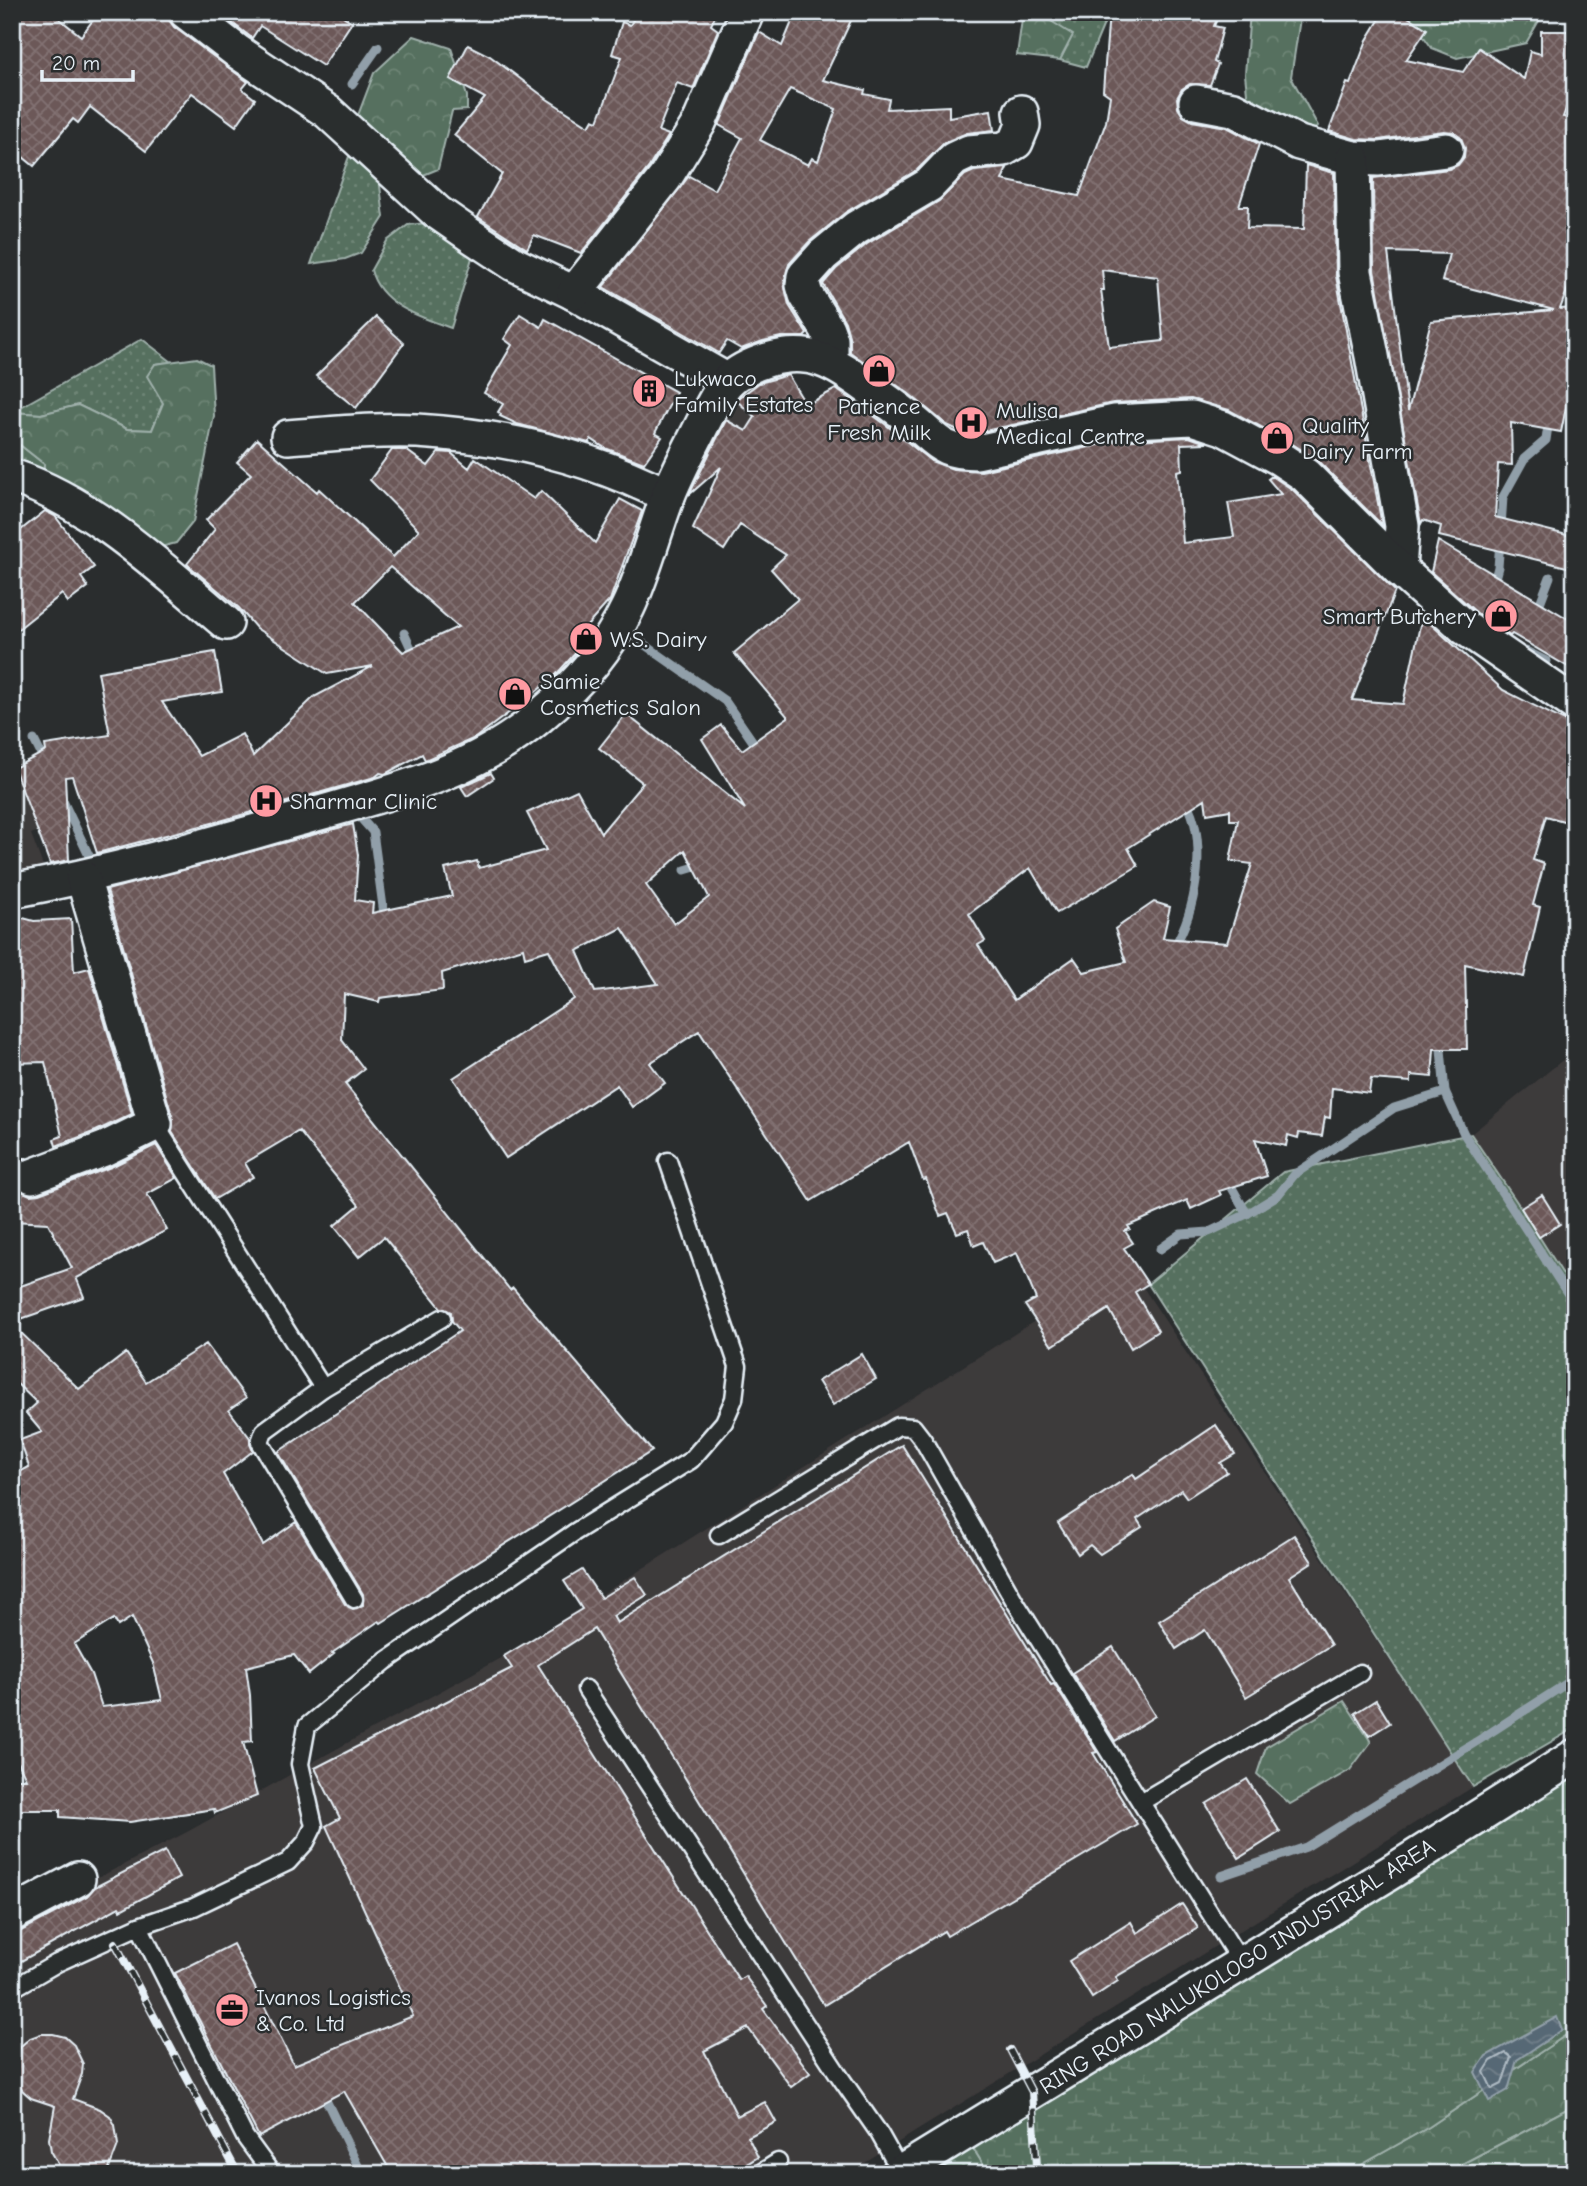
<svg xmlns="http://www.w3.org/2000/svg" width="1587" height="2186" font-family="'Comic Neue',sans-serif">
<style>
.built{fill:#3e3a3b}
.grass{fill:url(#grass-dots);stroke:#9fb0ab;stroke-width:2}
.forest{fill:url(#forest-crowns);stroke:#9fb0ab;stroke-width:2}
.wetland{fill:url(#wetland-marsh);stroke:#9fb0ab;stroke-width:2}
.water{fill:url(#water-waves);stroke:#919fa9;stroke-width:2}
.lines{fill:none;stroke-linecap:round;stroke-linejoin:round}
.shore{stroke:#aebac3;stroke-width:2}
.stream{stroke:#919fa9;stroke-width:9}
.building{fill:url(#building-cross-hatch);stroke:#e8f1f8;stroke-width:2;fill-rule:evenodd}
.service-casing{stroke:#e8f1f8;stroke-width:21}
.minor-casing{stroke:#e8f1f8;stroke-width:38}
.service{stroke:#2a2d2e;stroke-width:16}
.minor{stroke:#2a2d2e;stroke-width:33}
.rail-casing{stroke:#e8f1f8;stroke-width:8}
.rail{stroke:#2a2d2e;stroke-width:5;stroke-dasharray:16;stroke-linecap:butt}
.labels{text-anchor:middle;stroke-width:5;stroke-linejoin:round;paint-order:stroke}
.poi-label{font-size:23px;fill:#e8f1f8;stroke:#2a2d2e;text-anchor:start}
.street-label{font-size:23px;fill:#e8f1f8;stroke:#2a2d2e}
</style>
<defs>
<pattern id="grass-dots" width="8" height="8" patternUnits="userSpaceOnUse" patternTransform="scale(1.75)"><rect width="8" height="8" fill="#56705e"/><path d="M2 2h.1M6 6h.1" fill="none" stroke="#6e8576" stroke-width="1.8" stroke-linecap="round"/></pattern>
<pattern id="forest-crowns" width="20" height="18" patternUnits="userSpaceOnUse" patternTransform="scale(1.75)"><rect width="20" height="18" fill="#56705e"/><path d="M2 6a3 3 0 1 1 6 0M12 15a3 3 0 1 1 6 0" fill="none" stroke="#6e8576"/></pattern>
<pattern id="wetland-marsh" width="20" height="14" patternUnits="userSpaceOnUse" patternTransform="scale(1.75)"><rect width="20" height="14" fill="#56705e"/><path d="M1 5h8M5 5V1M11 12h8M15 12V8" fill="none" stroke="#6e8576"/></pattern>
<pattern id="water-waves" width="16" height="10" patternUnits="userSpaceOnUse" patternTransform="scale(1.75)"><rect width="16" height="10" fill="#576874"/><path d="M0 5q4-4 8 0t8 0" fill="none" stroke="#6f7e89"/></pattern>
<pattern id="building-cross-hatch" width="8" height="8" patternUnits="userSpaceOnUse" patternTransform="scale(1.75)"><rect width="8" height="8" fill="#6c5959"/><path d="M0 0l8 8M0 8l8-8" fill="none" stroke="#817172"/></pattern>
</defs>
<rect width="100%" height="100%" fill="#2a2d2e"/>
<filter id="ink" filterUnits="userSpaceOnUse"><feTurbulence type="fractalNoise" baseFrequency=".0143" numOctaves="2"/><feDisplacementMap in="SourceGraphic" scale="14" xChannelSelector="R" yChannelSelector="G"/><feConvolveMatrix kernelMatrix="1 2 1 2 8 2 1 2 1" color-interpolation-filters="sRGB"/></filter>
<g filter="url(#ink)">
<g class="built">
<path d="M738,381L760,402L757,458L705,425Z"/>
<path d="M12,741L43,829L31,834L46,874L12,881Z"/>
<path d="M1575,1050V1293L1471,1134Z"/>
<path d="M1127,1263L1473,1787L847,2174H12V1922L187,1832L504,1656Z"/>
</g>
<g class="grass">
<path d="M1045,12H1109L1086,67L1060,60L1072,35L1043,16Z"/>
<path d="M352,148L379,178L384,217L361,253L345,259L311,264Z"/>
<path d="M437,222L474,251L451,328C420,317 380,305 371,270L387,241L408,225Z"/>
<path d="M142,339L172,362L155,364L163,403L152,430L127,429L78,405L41,414L12,412Z"/>
<path d="M20,445L44,464V470L18,472L12,467V446Z"/>
<path d="M1471,1134L1521,1208L1575,1293V1728L1473,1787L1148,1284L1283,1172Z"/>
<path d="M973,2148L989,2174H932Z"/>
</g>
<g class="forest">
<path d="M1023,12H1045L1043,16L1073,35L1060,60L1017,55Z"/>
<path d="M1250,12H1301L1291,77L1318,126L1308,138L1248,103L1245,74Z"/>
<path d="M1406,12H1544L1526,43L1457,58L1432,48Z"/>
<path d="M414,36L451,48L467,96V110L452,111L438,169L416,178L357,118L374,73Z"/>
<path d="M197,358L211,365L214,416L193,522L176,543L161,547L116,510L83,519L43,498L44,464L20,445L12,446V412L41,414L78,405L127,429L152,430L163,403L147,376L155,364Z"/>
<path d="M1344,1701L1371,1742L1350,1770L1290,1804L1257,1774L1266,1747Z"/>
<path d="M1575,2029V2104L1569,2108L1443,2174H1345L1429,2127Z"/>
</g>
<g class="wetland">
<path d="M1575,1767V2029L1429,2127L1345,2174H989L973,2148Z"/>
<path d="M1575,2104V2174H1443L1569,2108Z"/>
</g>
<path class="water" d="M1557,2017L1562,2030L1517,2060L1508,2090L1489,2101L1475,2072L1486,2056Z"/>
<g class="lines">
<path class="shore" d="M1506,2053L1511,2057L1502,2084L1492,2089L1484,2072L1491,2061Z"/>
<g class="stream">
<path d="M352,84L378,47"/>
<path d="M1083,411L1103,408"/>
<path d="M1501,527L1503,497L1524,459L1546,440L1548,426"/>
<path d="M1493,586L1498,567L1500,541"/>
<path d="M1537,611L1550,577"/>
<path d="M404,633L416,659"/>
<path d="M638,640L725,701L758,749"/>
<path d="M1526,651L1546,661"/>
<path d="M34,740L46,764"/>
<path d="M62,799L92,862"/>
<path d="M358,815L373,832L385,922"/>
<path d="M685,870L705,864"/>
<path d="M1178,940C1197,903 1208,838 1185,800"/>
<path d="M1440,1039L1445,1092L1464,1134L1575,1305"/>
<path d="M1227,1179L1247,1214L1278,1195L1295,1174L1394,1108L1445,1092"/>
<path d="M1160,1249L1181,1234L1209,1232L1247,1214"/>
<path d="M1221,1876L1306,1847L1479,1740L1575,1678"/>
<path d="M322,2092L362,2174"/>
</g>
</g>
<g class="building">
<path d="M12,12H51L81,36L99,12H167L169,20L174,27L248,82L242,89L255,99L236,126L192,93L146,151L90,107L78,123L73,119L34,166L12,148Z"/>
<path d="M218,12H337L352,22L323,66L260,26L252,38Z"/>
<path d="M638,12H717L711,25L718,30L693,89L677,83L658,131L669,135L649,167L581,253L534,235L527,249L478,217L502,174L454,135L485,98L450,79L468,45L490,56L547,99L589,126L593,119L598,121L622,57L612,54L622,22L630,25Z"/>
<path d="M796,12H855L823,80L865,90L864,94L889,99L887,109L949,106V117L991,110L994,130L967,133L945,142L917,170L846,212L809,242L789,264L784,283L789,305L807,334L804,337H781L763,341L741,349L727,341L719,353L603,287L689,176L714,190L742,138L719,125L759,32L782,46ZM790,89L836,109L818,161L812,158L808,165L760,140Z"/>
<path d="M1109,12H1220L1214,26L1223,28L1214,62L1218,64L1210,85L1190,84L1182,89L1177,98L1178,108L1183,116L1192,121L1227,127L1259,144L1239,206H1248L1247,228L1304,229L1306,165L1334,173L1336,276L1382,525L1316,459L1288,441L1229,410L1191,399L1113,403L975,433L960,431L947,425L908,393L850,352V340L845,322L823,284L836,269L867,244L939,201L965,175L974,171L1007,168L1002,180L1079,196L1106,122L1110,96L1103,91ZM1102,270L1158,277L1163,341L1109,347L1101,290H1104Z"/>
<path d="M1384,12H1400L1427,29L1406,60L1463,72L1479,48L1524,79L1530,51L1541,54V31H1568L1570,60L1575,62V84L1563,117L1575,119V270L1560,309L1575,308V364L1561,432L1511,423L1512,465L1498,464L1495,517L1575,537V569L1439,536L1441,526L1423,520L1421,524L1374,270L1373,178L1449,169L1458,165L1464,157L1465,148L1461,138L1453,132L1444,131L1378,140L1356,139L1329,131L1347,83L1350,84L1367,40ZM1388,252L1449,254L1442,281L1554,310L1431,321L1408,411Z"/>
<path d="M520,314L541,327L545,319L676,392L655,433L662,437L644,463L605,448L591,439L589,443L517,424L500,416L501,414L498,412L503,404L484,393L512,345L504,339Z"/>
<path d="M376,317L404,343L356,408L316,376Z"/>
<path d="M788,375L806,405L836,389L885,424L931,461L953,469L981,471L1117,441L1189,437L1207,443L1181,444L1182,470L1177,471L1183,543L1234,537L1228,503L1281,494L1268,479L1272,476L1293,490L1395,591L1352,700L1403,704L1422,616L1503,690L1575,726V820L1568,818L1567,822L1546,816L1533,860L1544,864L1533,905L1540,907L1524,977L1465,964L1467,1049H1434L1432,1077L1411,1075V1082L1371,1079L1369,1093L1332,1088L1330,1118L1325,1117L1322,1136L1299,1133L1298,1138L1288,1135L1286,1146L1255,1139L1267,1176L1219,1191L1221,1195L1191,1209L1187,1200L1128,1226L1130,1229L1125,1231L1133,1243L1124,1248L1148,1284L1135,1292L1158,1331L1131,1348L1109,1309L1052,1346L1025,1305L1036,1299L1017,1253L993,1263L983,1242L974,1246L968,1229L957,1233L948,1213L940,1216L926,1179L923,1180L909,1142L811,1201L699,1031L650,1063L665,1083L632,1107L617,1085L506,1158L453,1078L574,999L549,950L525,957L523,948L442,973L443,990L380,998L379,1002L344,994L342,1040L364,1069L345,1084L510,1290L513,1288L652,1451L381,1623L379,1621L332,1653L334,1654L309,1674L294,1655L246,1667L250,1695L252,1741L243,1742L257,1796L215,1813L214,1809L130,1822L60,1817V1810H12V1779H26L12,1749V1476L29,1467L20,1440L42,1432L26,1413L37,1403L12,1379V1324L79,1389L126,1353L146,1382L206,1344L246,1398L229,1410L250,1438V1444L253,1451L223,1474L263,1545L296,1522L345,1604L353,1609L363,1605V1594L278,1452L460,1331L452,1321L451,1312L441,1308L384,1237L359,1257L334,1226L359,1205L299,1131L245,1163L253,1177L215,1199L172,1132L173,1119L107,890L353,824L358,855L355,900L373,903L372,913L452,896L445,869L477,861L479,868L546,850L527,813L577,790L601,833L643,783L599,748L626,714L745,809L702,739L721,725L742,750L788,717L734,653L798,599L771,569L786,555L740,525L724,550L693,529L721,467L689,495L726,420L746,431L755,417L737,401L740,397L759,383ZM1205,799L1207,814L1230,810V820H1238L1230,861L1252,864L1227,943L1163,938L1170,907L1154,902L1115,929L1126,962L1084,972L1074,958L1014,1000L978,945L985,941L969,914L1030,868L1057,913L1138,866L1128,848ZM685,850L709,897L674,924L646,885ZM622,928L658,984L595,992L577,951ZM132,1617L153,1663L162,1700L102,1707L91,1674L74,1644L114,1619L118,1626Z"/>
<path d="M257,439L317,492L319,489L393,557L419,530L370,480L392,450H406L428,466L439,452L451,453L469,468L475,458L534,499L541,491L595,543L620,499L642,511L610,600L572,643L579,649L554,677L533,694L515,681L526,700L475,738L425,760L422,754L385,774L380,773L375,777L220,821L97,853L72,776L65,777L69,860L50,864L14,768L46,751L45,745L110,735L98,672L215,652L222,692L162,702L199,756L242,734L253,756L314,697L373,666L327,674L256,628L239,608L187,564L215,529L206,520L251,474L237,462ZM390,567L458,627L403,652L355,602Z"/>
<path d="M45,511L55,516L94,567L81,577L88,587L68,602L62,594L12,634V537Z"/>
<path d="M1438,541L1575,623V671L1512,634L1510,636L1477,613L1431,572Z"/>
<path d="M491,773L494,778L467,796L461,787Z"/>
<path d="M12,915L34,921L71,919L74,972L89,968L132,1114L96,1131L56,1146L54,1139L62,1136L45,1062L12,1063Z"/>
<path d="M156,1145L177,1178L147,1194L167,1230L77,1278L76,1277L84,1297L12,1322V1289L72,1268L48,1223L13,1221L15,1197H12V1158H25L17,1164L13,1174L14,1182L19,1190L30,1195L39,1194L111,1167Z"/>
<path d="M1542,1195L1560,1224L1539,1237L1521,1208Z"/>
<path d="M862,1354L876,1379L833,1405L818,1381Z"/>
<path d="M1216,1425L1235,1454L1220,1463L1227,1472L1187,1498L1181,1490L1137,1519L1142,1527L1100,1554L1090,1545L1078,1554L1058,1523L1133,1474L1136,1479Z"/>
<path d="M902,1445L1051,1685L1054,1684L1097,1752L1093,1753L1137,1824L947,1936L944,1931L824,2005L594,1629L538,1665L739,1980L745,1976L767,2006L763,2009L810,2073L791,2087L748,2028L704,2051L737,2116L765,2102L776,2122L748,2137L758,2157L730,2174H392L344,2091L259,2137L175,1973L233,1944L294,2065L413,2016L326,1826L340,1818L315,1768L512,1668L504,1656L582,1609L564,1581L582,1570L601,1598L635,1577L647,1595L613,1616L617,1623Z"/>
<path d="M1294,1535L1312,1562L1289,1577L1331,1645L1246,1697L1205,1630L1176,1649L1159,1621Z"/>
<path d="M1113,1647L1155,1716L1115,1741L1072,1673Z"/>
<path d="M1376,1700L1390,1723L1369,1736L1355,1713Z"/>
<path d="M1247,1779L1280,1832L1239,1858L1206,1804Z"/>
<path d="M165,1851L179,1878L121,1910L119,1907L12,1966V1933L21,1931L87,1896L95,1887Z"/>
<path d="M1182,1904L1198,1928L1116,1977L1118,1981L1092,1998L1069,1961L1131,1922L1137,1933Z"/>
<path d="M41,2034H53L65,2037L74,2045L83,2064L82,2074L73,2099L100,2109L110,2116L115,2125L118,2145L107,2174H64L51,2151L49,2139L55,2106L31,2098L22,2090L16,2080L13,2068L15,2057L21,2046L30,2038Z"/>
</g>
<g class="lines">
<g class="service-casing">
<g id="service">
<path d="M155,1124L323,1388"/>
<path d="M719,1535L898,1426L913,1427L923,1440L1014,1600L1242,1964"/>
<path d="M354,1599L260,1442L264,1431L323,1388L442,1318"/>
<path d="M586,1689L838,2074L879,2133L901,2172"/>
<path d="M1141,1802L1360,1673"/>
<path d="M139,1926L245,2137L272,2174"/>
<path d="M12,1989L57,1963L139,1926L194,1907L288,1862L306,1842L314,1826L300,1764L307,1726L386,1661L575,1532L691,1460L724,1422L734,1399L738,1366L668,1161"/>
<path d="M759,2174L778,2162"/>
</g>
</g>
<g class="minor-casing">
<g id="minor">
<path d="M186,12L238,52L328,112L437,212L473,237L514,264L574,293L728,381"/>
<path d="M1196,102L1233,109L1299,143L1353,158L1379,159L1446,150"/>
<path d="M1353,158L1355,272L1372,356L1402,526L1399,569"/>
<path d="M574,293L665,178L699,123L747,12"/>
<path d="M831,361V340L827,329L806,295L803,285L804,276L823,255L856,228L929,185L954,159L969,152L1004,149L1016,142L1023,125L1021,112"/>
<path d="M288,437C331,434 374,429 417,431C504,436 590,456 668,496"/>
<path d="M12,476C95,504 161,568 226,623"/>
<path d="M12,891C108,873 202,847 295,820C380,795 470,776 539,717C575,687 608,650 628,607C645,571 654,532 668,496C678,471 691,447 703,423C710,410 718,392 728,381C738,371 754,364 767,360C811,347 834,363 869,388C884,399 899,409 913,421C940,443 941,452 977,452L1114,422L1192,418L1223,428L1279,458L1305,475L1399,569L1465,628L1575,704"/>
<path d="M32,1176L104,1149L155,1124L83,878"/>
<path d="M12,1914L78,1879"/>
<path d="M898,2174L1391,1872L1575,1756"/>
</g>
</g>
<use href="#service" class="service"/>
<use href="#minor" class="minor"/>
<g class="rail-casing">
<g id="rail">
<path d="M115,1943L238,2174"/>
<path d="M1010,2050L1032,2092L1037,2166L1035,2174"/>
</g>
</g>
<use href="#rail" class="rail"/>
</g>
</g>
<defs>
<g id="shop-disc" transform="scale(1.75)"><circle r="9.5" fill="#ff9aa2" stroke="#2a2d2e"/><path d="M-5-2.5h2.3a2.7 3.5 0 0 1 5.4 0H5L5.5 6h-11ZM-1.5-2.5h3a1.5 2.3 0 0 0-3 0Z" fill="#111"/></g>
<g id="building-disc" transform="scale(1.75)"><circle r="9.5" fill="#ff9aa2" stroke="#2a2d2e"/><path d="M-4-6H4V6H1V3H-1V6H-4ZM-2.5-4.3h1.7v1.8h-1.7ZM.8-4.3h1.7v1.8H.8ZM-2.5-1h1.7V.8h-1.7ZM.8-1h1.7V.8H.8Z" fill="#111"/></g>
<g id="hospital-disc" transform="scale(1.75)"><circle r="9.5" fill="#ff9aa2" stroke="#2a2d2e"/><path d="M-5-5h3v3.5h4V-5h3V5h-3V1.5h-4V5h-3Z" fill="#111"/></g>
<g id="office-disc" transform="scale(1.75)"><circle r="9.5" fill="#ff9aa2" stroke="#2a2d2e"/><path d="M-6-3h4V-5.5h4V-3h4V5H-6ZM-1-4.5V-3h2v-1.5ZM-6 0V1H6V0Z" fill="#111"/></g>
</defs>
<g fill-rule="evenodd">
<use href="#shop-disc" x="879" y="371"/>
<use href="#building-disc" x="649" y="391"/>
<use href="#hospital-disc" x="971" y="423"/>
<use href="#shop-disc" x="1277" y="438"/>
<use href="#shop-disc" x="1501" y="616"/>
<use href="#shop-disc" x="586" y="639"/>
<use href="#shop-disc" x="515" y="694"/>
<use href="#hospital-disc" x="266" y="801"/>
<use href="#office-disc" x="232" y="2010"/>
</g>
<g class="labels">
<g class="poi-label">
<text x="674" y="386">Lukwaco<tspan x="674" dy="26">Family Estates</tspan></text>
<text x="879" y="414" text-anchor="middle">Patience<tspan x="879" dy="26">Fresh Milk</tspan></text>
<text x="996" y="418">Mulisa<tspan x="996" dy="26">Medical Centre</tspan></text>
<text x="1302" y="433">Quality<tspan x="1302" dy="26">Dairy Farm</tspan></text>
<text x="1476" y="624" text-anchor="end">Smart Butchery</text>
<text x="610" y="647">W.S. Dairy</text>
<text x="540" y="689">Samie<tspan x="540" dy="26">Cosmetics Salon</tspan></text>
<text x="290" y="809">Sharmar Clinic</text>
<text x="256" y="2005">Ivanos Logistics<tspan x="256" dy="26">&amp; Co. Ltd</tspan></text>
</g>
<g class="street-label">
<text transform="translate(1237 1966) rotate(-32)" y="8">RING ROAD NALUKOLOGO INDUSTRIAL AREA</text>
</g>
</g>
<rect width="1587" height="2186" fill="none" stroke="#2a2d2e" stroke-width="42"/>
<rect x="21" y="21" width="1545" height="2144" fill="none" stroke="#e8f1f8" stroke-width="2.5" filter="url(#ink)"/>
<path d="M42 70v10h91v-10" fill="none" stroke="#e8f1f8" stroke-width="3.5"/>
<text x="52" y="70" font-size="21" fill="#e8f1f8" stroke="#2a2d2e" stroke-width="5" paint-order="stroke">20 m</text>
</svg>
